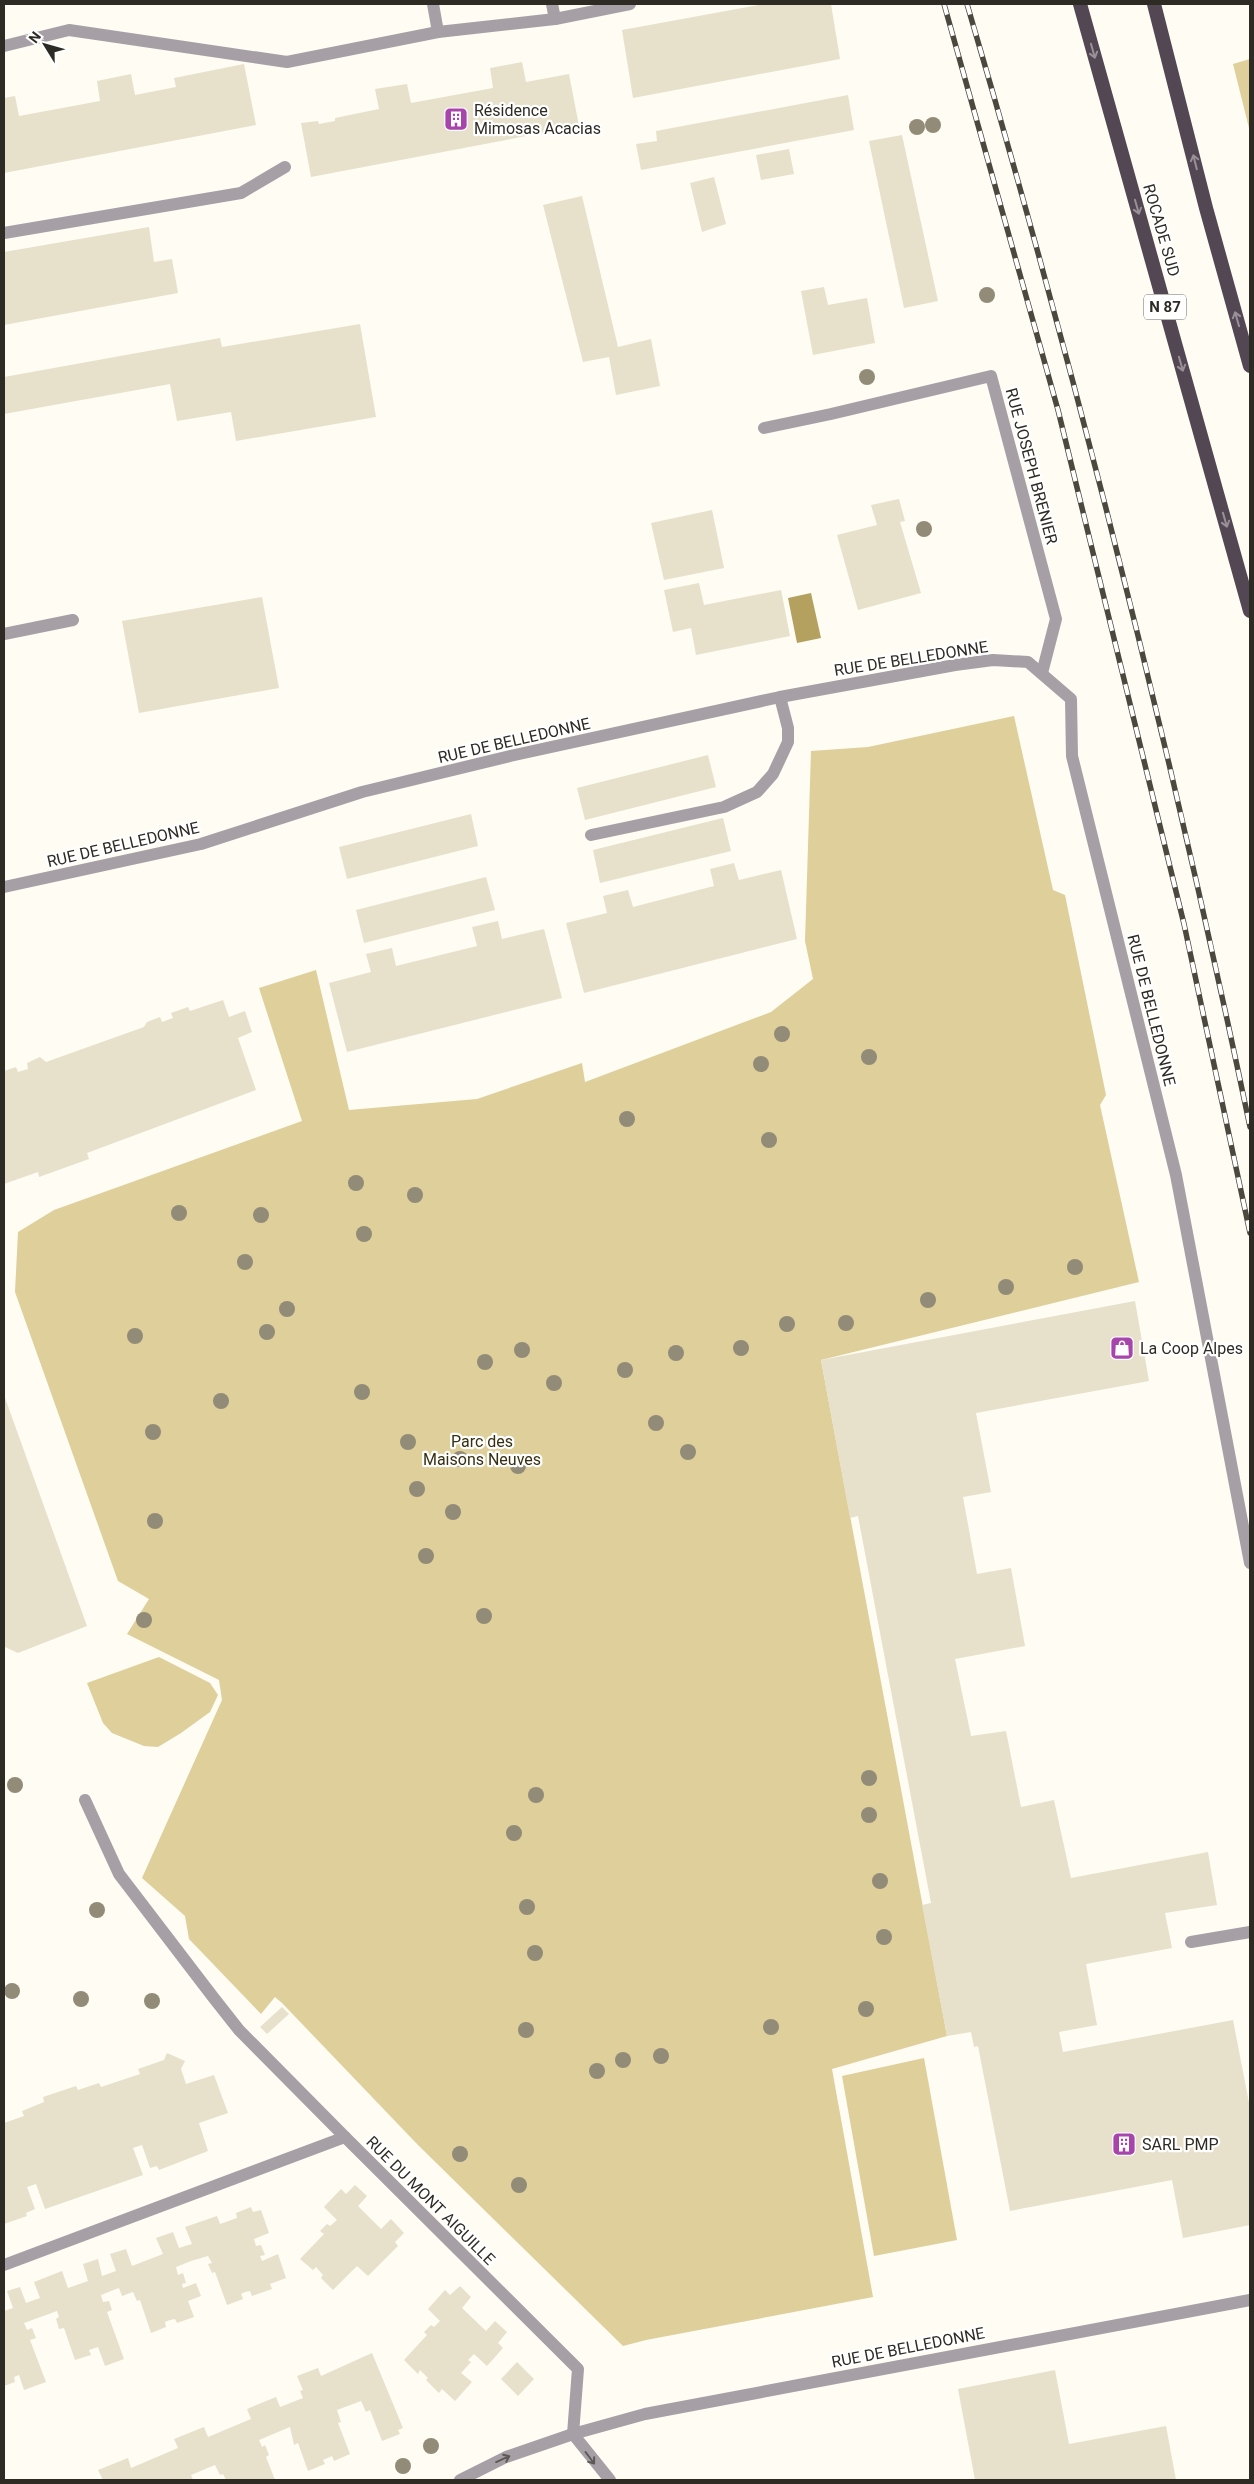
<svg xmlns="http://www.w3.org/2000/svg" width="1254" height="2484" font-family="Roboto,sans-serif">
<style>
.green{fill:#decf9b}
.water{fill:#b4a15f}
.building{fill:#e7e1cb}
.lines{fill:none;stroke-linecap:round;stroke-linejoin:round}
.service{stroke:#a69fa6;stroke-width:12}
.minor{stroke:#a69fa6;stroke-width:12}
.trunk{stroke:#544754;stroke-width:14}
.rail-casing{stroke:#4a483f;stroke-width:5.5}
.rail{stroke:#fff;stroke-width:4;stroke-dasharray:11;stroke-linecap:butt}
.tree{fill:#918b77}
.oneway{stroke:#989198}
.oneway2{stroke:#5d5957}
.labels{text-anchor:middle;stroke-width:4.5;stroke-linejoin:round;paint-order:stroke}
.shield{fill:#fff;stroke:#6c6b65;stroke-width:1}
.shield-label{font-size:15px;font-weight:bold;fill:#2d2b23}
.poi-label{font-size:16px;fill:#2d2b23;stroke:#fff;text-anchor:start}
.street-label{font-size:16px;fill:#2d2b23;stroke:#fff}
.park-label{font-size:16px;fill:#372f11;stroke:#fff}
</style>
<rect width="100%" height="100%" fill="#fefcf3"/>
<g class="green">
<path d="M1250,59V132L1233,64Z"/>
<path d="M1014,716L1053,890L1065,895L1106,1095L1100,1105L1139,1282L821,1360L947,2036L832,2069L873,2297L646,2340L623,2346L418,2145L282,2003L275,1997L261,2014L189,1939L185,1916L142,1878L222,1700L219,1680L127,1634L149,1599L118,1581L15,1292L18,1232L54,1210L302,1121L259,988L316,970L349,1110L477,1099L582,1063L585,1082L771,1012L813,979L805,941L811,751L868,747Z"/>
<path d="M159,1657L210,1683L218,1695L210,1712L181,1733L158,1747L144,1746L112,1733L103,1723L87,1683Z"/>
<path d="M924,2058L957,2240L874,2256L842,2076Z"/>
</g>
<path class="water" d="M811,593L821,638L797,643L788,598Z"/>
<g class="building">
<path d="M764,4H831L840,59L633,98L622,30Z"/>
<path d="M522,62L526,82L569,74L579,126L311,177L301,123L318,121L319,124L335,121V118L379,109L375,89L407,84L411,103L493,88L490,68Z"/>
<path d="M244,64L256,125L4,173V98L15,96L19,116L100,101L97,81L131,74L135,95L176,87L174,78Z"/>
<path d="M848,95L854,130L641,170L636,144L657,141L656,131Z"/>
<path d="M902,135L938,301L904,308L869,141Z"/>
<path d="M789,149L794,174L761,180L756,155Z"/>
<path d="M714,177L726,224L702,232L690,183Z"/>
<path d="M582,196L618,347L651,339L660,386L616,395L609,357L583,362L543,205Z"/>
<path d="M149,227L154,262L172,259L178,293L4,325V252Z"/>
<path d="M824,287L828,305L867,298L875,343L813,355L801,291Z"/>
<path d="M360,324L376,417L236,441L231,412L177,421L170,384L4,414V377L220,338L222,347Z"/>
<path d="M899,499L905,521L900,522L921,593L858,610L837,535L877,525L871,505Z"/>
<path d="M712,510L724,568L664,580L651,523Z"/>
<path d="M699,583L704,605L781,590L790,636L696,655L691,628L673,632L664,590Z"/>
<path d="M262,597L279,688L139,713L122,621Z"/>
<path d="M708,755L716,787L585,820L577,788Z"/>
<path d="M471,814L478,846L347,879L339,847Z"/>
<path d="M723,818L731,851L600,883L593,850Z"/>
<path d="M734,863L739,880L781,870L797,939L584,993L566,923L607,913L603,896L628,890L633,907L714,886L710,869Z"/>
<path d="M486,877L495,910L364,943L356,910Z"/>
<path d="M498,921L502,939L544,929L562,998L347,1052L329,983L371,972L366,954L392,948L396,966L477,946L472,927Z"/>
<path d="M223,1000L229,1017L245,1011L252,1032L238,1038L256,1090L87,1153L89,1159L39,1177L38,1172L4,1184V1071L16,1067L18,1072L28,1069L27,1063L40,1057L46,1062L144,1027L147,1022L160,1017L162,1022L173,1018L171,1013L188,1007L190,1011Z"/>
<path d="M1135,1301L1149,1381L976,1413L991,1492L963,1497L977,1574L1011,1568L1025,1646L955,1659L971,1736L1006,1731L1021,1807L1054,1800L1071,1878L1208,1852L1217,1905L1165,1913L1172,1948L1086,1964L1097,2025L1059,2032L1063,2052L1233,2020L1250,2108V2225L1183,2238L1172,2180L1010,2211L978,2046L974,2047L971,2032L947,2036L922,1905L931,1903L858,1516L850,1518L821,1360Z"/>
<path d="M4,1395L87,1626L18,1653L5,1647L4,1643Z"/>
<path d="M282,2007L289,2014L267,2034L260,2027Z"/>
<path d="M167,2053L185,2061L181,2069L186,2084L214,2075L228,2113L199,2123L208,2151L159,2170L157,2166L150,2168L142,2145L133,2148L143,2175L45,2209L36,2184L27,2187L35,2209L26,2213L27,2216L4,2224V2123L24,2116L22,2111L44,2102L43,2097L76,2086L78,2090L99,2083L101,2087L140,2074L138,2069L164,2060Z"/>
<path d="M355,2185L367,2196L358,2206L381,2229L391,2219L404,2233L395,2242L398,2246L368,2276L357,2266L333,2290L321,2278L323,2275L316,2267L313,2270L300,2259L324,2234L320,2231L327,2224L330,2226L337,2220L324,2207L341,2189L346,2194Z"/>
<path d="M251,2207L253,2212L261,2210L269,2233L254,2239L256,2246L261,2245L265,2255L260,2256L262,2261L278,2254L286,2278L270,2284L272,2289L252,2296L250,2291L245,2292L241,2294L243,2299L227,2305L215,2272L212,2273L208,2264L212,2263L208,2256L191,2261L176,2267L178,2275L183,2273L186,2283L182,2284L183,2288L196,2283L201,2296L188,2301L194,2317L177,2323L175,2319L170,2320L165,2322L166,2327L151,2333L140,2300L137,2301L133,2292L122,2296L119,2288L116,2289L101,2295L103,2302L109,2301L112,2310L107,2312L124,2359L105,2366L98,2347L89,2350L91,2355L75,2360L64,2328L59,2329L56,2319L59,2317L57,2311L24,2323L27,2330L32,2328L36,2338L30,2340L46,2382L24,2390L19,2375L14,2377L15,2382L4,2386V2311L13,2308L7,2291L20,2287L26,2303L40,2298L34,2282L62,2271L68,2288L88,2281L83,2264L98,2259L102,2276L116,2271L110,2254L126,2249L132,2266L163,2254L156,2238L173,2232L179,2248L185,2246L192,2244L185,2227L217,2216L220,2224L237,2218L236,2213Z"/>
<path d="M460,2286L471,2297L462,2308L486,2331L495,2321L507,2332L498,2343L503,2348L487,2366L474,2354L468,2360L471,2362L461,2373L472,2382L455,2401L442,2389L439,2393L426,2380L428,2378L420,2370L418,2374L404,2360L427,2335L424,2332L431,2325L434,2327L440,2321L428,2309L445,2290L450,2295Z"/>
<path d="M372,2353L403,2428L398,2430L400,2434L382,2441L370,2410L366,2412L361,2401L337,2410L341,2422L338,2423L350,2454L334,2461L332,2456L323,2460L325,2464L308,2471L298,2443L294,2445L290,2427L259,2440L262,2447L265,2445L269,2455L266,2457L275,2480H226L223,2474L220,2475L215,2465L191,2475L193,2480H103L98,2470L128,2458L131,2468L178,2448L174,2439L204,2427L208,2437L251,2419L247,2409L276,2397L280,2407L303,2398L300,2391L303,2390L297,2376L318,2368L321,2376Z"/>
<path d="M517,2362L534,2379L518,2396L501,2379Z"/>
<path d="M1055,2370L1069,2444L1166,2426L1176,2480H975L958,2389Z"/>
</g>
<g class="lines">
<g class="service">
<path d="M433,4L438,32"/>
<path d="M552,4L555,19"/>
<path d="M4,233L241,193L285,167"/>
<path d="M4,634L73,620"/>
<path d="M591,835L724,807L757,792L773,774L788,742V728L780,697"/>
<path d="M85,1800L119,1874L213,1997L239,2030L345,2137"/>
<path d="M1191,1942L1250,1932"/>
</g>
<g class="minor">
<path d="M4,46L69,30L287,62L438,32L555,19L630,4"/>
<path d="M764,428L831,414L991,376L1056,619L1042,673"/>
<path d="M4,887L201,844L362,792L510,756L780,697L955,665L993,660L1028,662L1071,699L1072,756L1176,1175L1250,1563"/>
<path d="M4,2265L345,2137L578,2369L573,2434"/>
<path d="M573,2434L610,2480"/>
<path d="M460,2480L506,2457L573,2434L645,2414L1250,2300"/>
</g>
<g class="trunk">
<path d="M1080,4L1250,611"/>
<path d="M1154,4L1206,208L1250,366"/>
</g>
<g class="rail-casing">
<g id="rail">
<path d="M944,4L1058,410L1184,924L1250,1233"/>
<path d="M967,4C1076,374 1171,749 1250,1127"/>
</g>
</g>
<use href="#rail" class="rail"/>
</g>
<g class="tree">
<circle cx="933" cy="125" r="8"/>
<circle cx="917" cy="127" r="8"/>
<circle cx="987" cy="295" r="8"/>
<circle cx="867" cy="377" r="8"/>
<circle cx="924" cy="529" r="8"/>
<circle cx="782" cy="1034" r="8"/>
<circle cx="869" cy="1057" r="8"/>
<circle cx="761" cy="1064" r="8"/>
<circle cx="627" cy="1119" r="8"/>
<circle cx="769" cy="1140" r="8"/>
<circle cx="356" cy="1183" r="8"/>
<circle cx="415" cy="1195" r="8"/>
<circle cx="179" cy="1213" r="8"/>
<circle cx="261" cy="1215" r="8"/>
<circle cx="364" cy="1234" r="8"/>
<circle cx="245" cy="1262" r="8"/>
<circle cx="1075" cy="1267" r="8"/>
<circle cx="1006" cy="1287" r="8"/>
<circle cx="928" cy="1300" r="8"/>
<circle cx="287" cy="1309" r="8"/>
<circle cx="846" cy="1323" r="8"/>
<circle cx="787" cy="1324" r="8"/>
<circle cx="267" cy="1332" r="8"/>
<circle cx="135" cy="1336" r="8"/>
<circle cx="741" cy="1348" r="8"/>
<circle cx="522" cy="1350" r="8"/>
<circle cx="676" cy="1353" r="8"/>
<circle cx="485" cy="1362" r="8"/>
<circle cx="625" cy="1370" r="8"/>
<circle cx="554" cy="1383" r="8"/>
<circle cx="362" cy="1392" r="8"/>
<circle cx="221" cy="1401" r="8"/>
<circle cx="656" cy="1423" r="8"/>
<circle cx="153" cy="1432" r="8"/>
<circle cx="408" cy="1442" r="8"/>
<circle cx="688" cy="1452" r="8"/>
<circle cx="460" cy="1459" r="8"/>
<circle cx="518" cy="1466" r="8"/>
<circle cx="417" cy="1489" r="8"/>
<circle cx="453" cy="1512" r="8"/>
<circle cx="155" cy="1521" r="8"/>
<circle cx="426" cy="1556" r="8"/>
<circle cx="484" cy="1616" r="8"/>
<circle cx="144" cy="1620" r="8"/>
<circle cx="869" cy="1778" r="8"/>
<circle cx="15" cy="1785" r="8"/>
<circle cx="536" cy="1795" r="8"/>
<circle cx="869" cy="1815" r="8"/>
<circle cx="514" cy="1833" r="8"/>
<circle cx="880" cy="1881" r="8"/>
<circle cx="527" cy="1907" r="8"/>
<circle cx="97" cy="1910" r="8"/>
<circle cx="884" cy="1937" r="8"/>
<circle cx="535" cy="1953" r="8"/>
<circle cx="12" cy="1991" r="8"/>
<circle cx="81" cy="1999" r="8"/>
<circle cx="152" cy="2001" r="8"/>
<circle cx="866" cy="2009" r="8"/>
<circle cx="771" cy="2027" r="8"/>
<circle cx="526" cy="2030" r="8"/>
<circle cx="661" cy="2056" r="8"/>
<circle cx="623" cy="2060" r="8"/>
<circle cx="597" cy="2071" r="8"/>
<circle cx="460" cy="2154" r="8"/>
<circle cx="519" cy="2185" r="8"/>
<circle cx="431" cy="2446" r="8"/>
<circle cx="403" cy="2466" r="8"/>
</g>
<defs><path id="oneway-shaft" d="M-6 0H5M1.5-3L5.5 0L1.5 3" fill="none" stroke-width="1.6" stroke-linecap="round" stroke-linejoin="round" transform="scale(1.25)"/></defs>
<g class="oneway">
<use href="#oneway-shaft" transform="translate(1093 51) rotate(74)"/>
<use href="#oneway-shaft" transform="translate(1195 162) rotate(-104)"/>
<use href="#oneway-shaft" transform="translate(1137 207) rotate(74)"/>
<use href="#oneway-shaft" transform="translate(1237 319) rotate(-106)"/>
<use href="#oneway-shaft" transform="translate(1181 364) rotate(74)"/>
<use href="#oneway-shaft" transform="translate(1225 520) rotate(74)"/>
</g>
<g class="oneway2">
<use href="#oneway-shaft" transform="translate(590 2458) rotate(53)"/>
<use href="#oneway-shaft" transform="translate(503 2459) rotate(-24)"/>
</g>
<defs>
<g id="building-square" transform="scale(1.25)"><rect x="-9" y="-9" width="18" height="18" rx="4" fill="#a745ab" stroke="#fff"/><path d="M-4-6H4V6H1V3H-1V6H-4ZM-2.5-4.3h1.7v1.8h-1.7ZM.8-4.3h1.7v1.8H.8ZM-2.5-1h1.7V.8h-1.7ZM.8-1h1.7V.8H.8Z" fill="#fff"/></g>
<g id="shop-square" transform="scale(1.25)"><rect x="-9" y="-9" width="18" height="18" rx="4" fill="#a745ab" stroke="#fff"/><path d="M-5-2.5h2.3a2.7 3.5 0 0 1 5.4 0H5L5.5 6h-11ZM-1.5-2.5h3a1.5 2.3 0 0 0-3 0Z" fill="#fff"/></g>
</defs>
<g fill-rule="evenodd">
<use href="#building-square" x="456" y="119"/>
<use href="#shop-square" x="1122" y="1348"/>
<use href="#building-square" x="1124" y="2144"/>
</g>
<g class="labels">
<rect class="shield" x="1144" y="294.5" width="42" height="25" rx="4"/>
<g class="shield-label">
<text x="1165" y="312">N 87</text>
</g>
<g class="poi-label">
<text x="474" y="116">Résidence<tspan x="474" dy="18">Mimosas Acacias</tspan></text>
<text x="1140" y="1354">La Coop Alpes</text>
<text x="1142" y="2150">SARL PMP</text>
</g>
<g class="street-label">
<text transform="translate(1162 230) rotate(74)" y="6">ROCADE SUD</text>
<text transform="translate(1032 466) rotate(75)" y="6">RUE JOSEPH BRENIER</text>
<text transform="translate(911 658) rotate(-9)" y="6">RUE DE BELLEDONNE</text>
<text transform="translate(514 740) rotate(-13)" y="6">RUE DE BELLEDONNE</text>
<text transform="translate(123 844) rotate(-13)" y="6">RUE DE BELLEDONNE</text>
<text transform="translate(1152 1010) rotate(76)" y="6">RUE DE BELLEDONNE</text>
<text transform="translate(431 2200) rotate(45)" y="6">RUE DU MONT AIGUILLE</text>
<text transform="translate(908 2347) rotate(-11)" y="6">RUE DE BELLEDONNE</text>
</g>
<g class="park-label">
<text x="482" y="1447">Parc des<tspan x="482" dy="18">Maisons Neuves</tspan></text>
</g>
</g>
<rect width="1254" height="2484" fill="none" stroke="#2d2b23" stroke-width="10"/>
<g transform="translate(45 45) rotate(307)" stroke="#ffffff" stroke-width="4" paint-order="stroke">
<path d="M0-4L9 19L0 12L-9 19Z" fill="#2d2b23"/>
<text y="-8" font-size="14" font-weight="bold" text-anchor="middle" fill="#2d2b23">N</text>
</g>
</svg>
